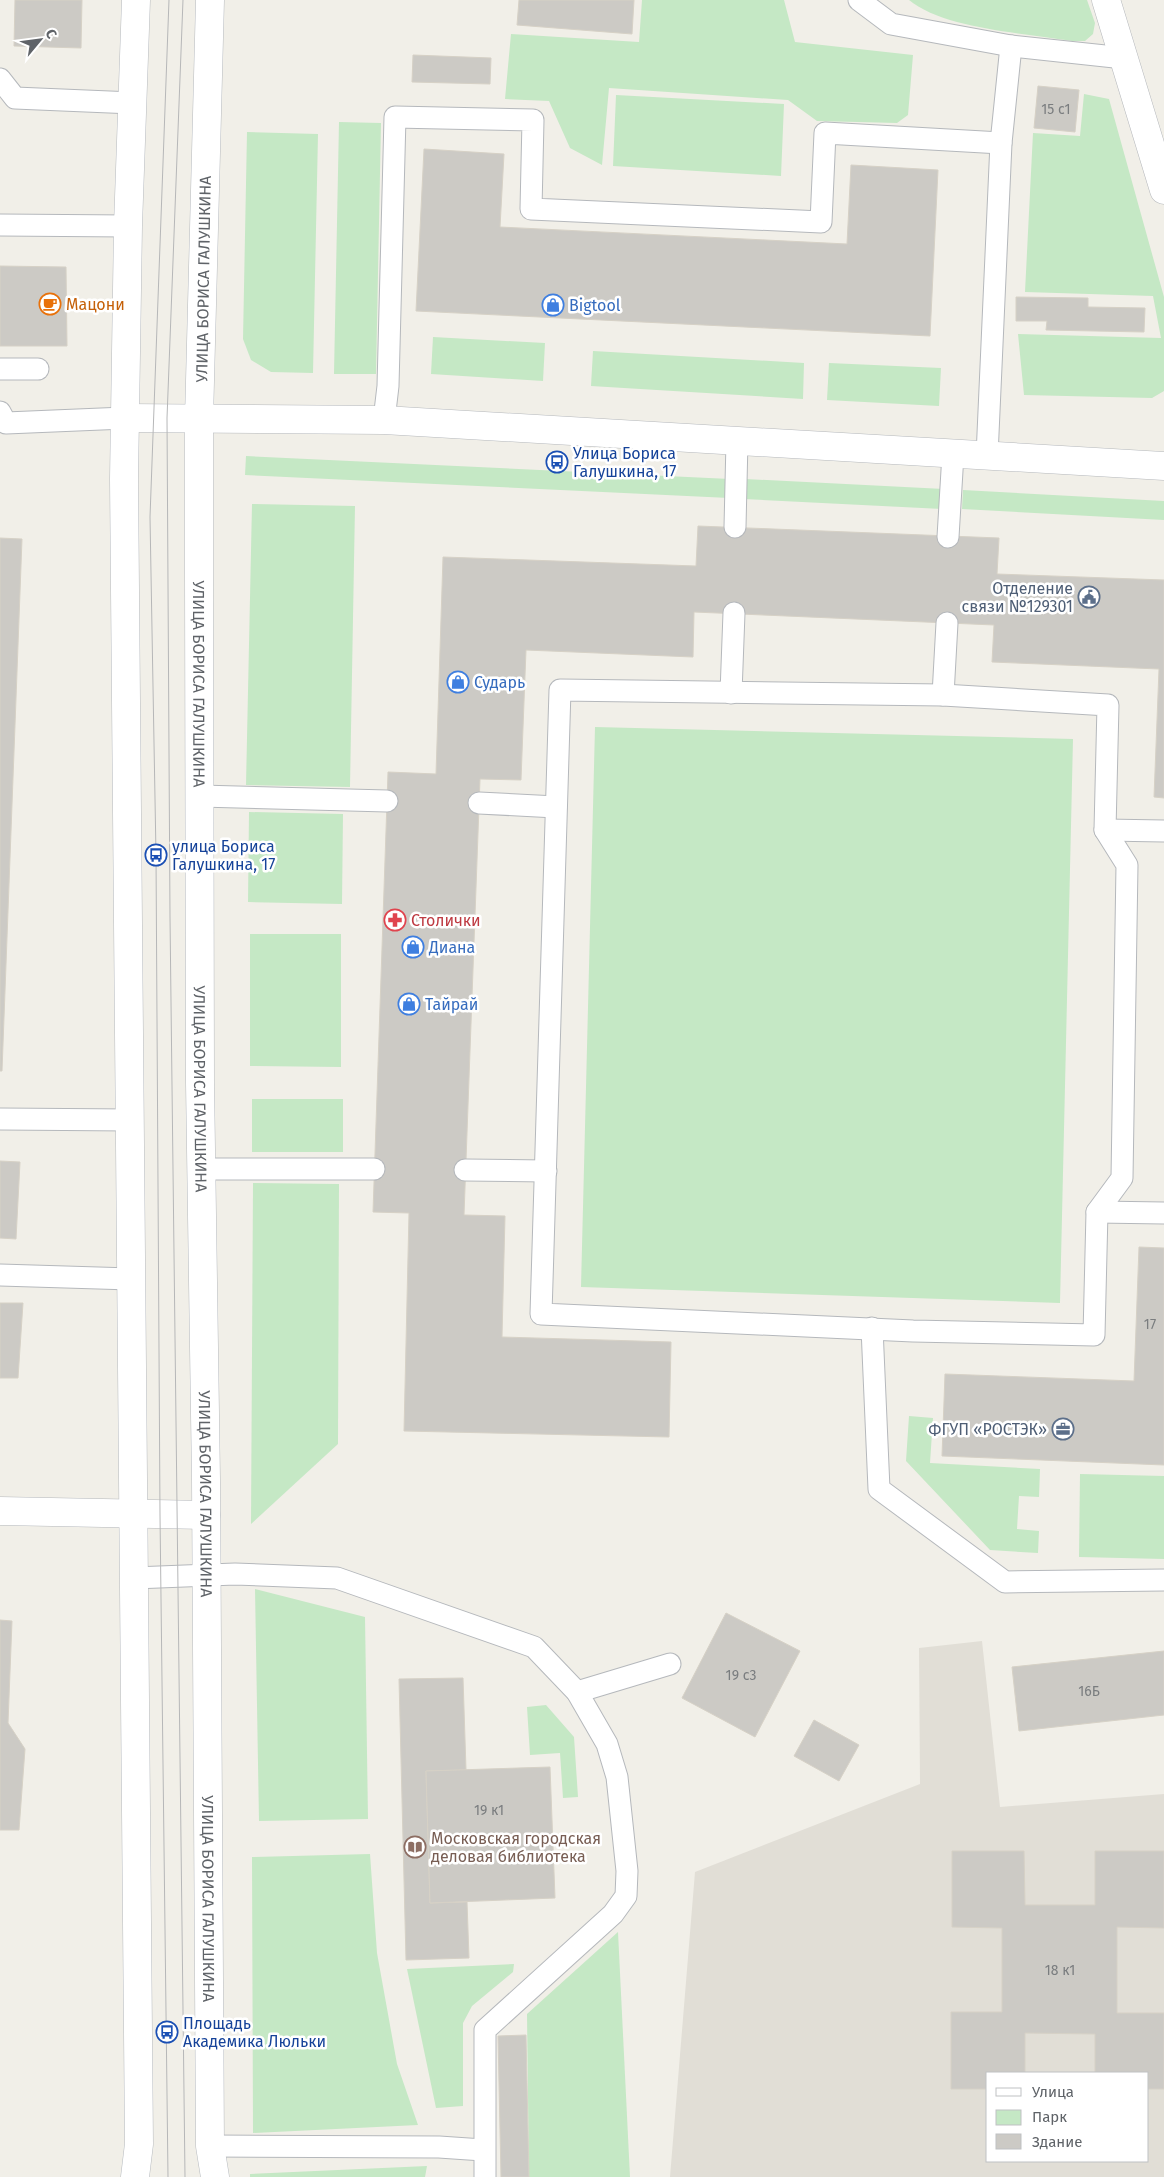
<svg xmlns="http://www.w3.org/2000/svg" width="1164" height="2177" font-family="'Fira Sans',sans-serif">
<style>
.education{fill:#e1ded6;fill-rule:evenodd}
.green{fill:#c5e8c5}
.building{fill:#cccac5;stroke:#d6d1c6}
.lines{fill:none;stroke-linecap:round;stroke-linejoin:round}
.lane-casing{stroke:#b5b8bc;stroke-width:23}
.street-casing{stroke:#b5b8bc;stroke-width:29}
.secondary-casing{stroke:#b6babf;stroke-width:29}
.lane{stroke:#fff;stroke-width:21}
.street{stroke:#fff;stroke-width:28}
.secondary{stroke:#fff;stroke-width:28}
.tram{stroke:#b6b7b8;stroke-width:1}
.labels{text-anchor:middle;stroke-width:5;stroke-linejoin:round;paint-order:stroke}
.number-label{font-size:14px;fill:#7a7d7f}
.street-label{font-size:16px;fill:#5f6368;stroke:#fff}
.food-label{font-size:16px;fill:#c56008;stroke:#fff;text-anchor:start}
.shop-label{font-size:16px;fill:#366cbe;stroke:#fff;text-anchor:start}
.transit-label{font-size:16px;fill:#164399;stroke:#fff;text-anchor:start}
.service-label{font-size:16px;fill:#4e5e75;stroke:#fff;text-anchor:end}
.health-label{font-size:16px;fill:#be3a42;stroke:#fff;text-anchor:start}
.education-label{font-size:16px;fill:#785e54;stroke:#fff;text-anchor:start}
</style>
<rect width="100%" height="100%" fill="#f1efe8"/>
<path class="education" d="M982,1641L1000,1807L1164,1794V2177H670L695,1872L920,1784L919,1648ZM988,2073H1148V2161H988Z"/>
<g class="green">
<path d="M642,0H784L795,42L913,55L908,115L897,123L817,121L788,100L609,88L602,165L570,148L549,101L505,99L511,34L639,42Z"/>
<path d="M909,0H1087L1095,23L1093,34L1085,41H1072C1025,33 944,29 909,0Z"/>
<path d="M1084,94L1109,99L1164,297V391L1152,398L1024,395L1018,334L1161,338L1153,296L1025,292L1033,133L1080,136Z"/>
<path d="M616,95L784,104L781,176L613,166Z"/>
<path d="M339,122L381,123L376,374H334Z"/>
<path d="M247,132L318,134L313,373L271,372L251,360L243,339Z"/>
<path d="M433,337L545,343L543,381L431,374Z"/>
<path d="M593,351L804,363L803,399L591,386Z"/>
<path d="M829,363L941,368L939,406L827,400Z"/>
<path d="M246,456L730,479L729,498L245,475Z"/>
<path d="M745,479L944,489L942,509L744,499Z"/>
<path d="M963,490L1164,501V520L962,509Z"/>
<path d="M252,504L355,506L350,787L246,785Z"/>
<path d="M595,727L1073,739L1060,1303L581,1287Z"/>
<path d="M249,812L343,814L342,904L248,902Z"/>
<path d="M250,934H341V1067L250,1066Z"/>
<rect x="252" y="1099" width="91" height="53"/>
<path d="M253,1183L339,1184L338,1444L251,1524Z"/>
<path d="M909,1416L933,1418L930,1463L1040,1469L1039,1497L1019,1496L1017,1529L1039,1531L1038,1553L990,1550L906,1461Z"/>
<path d="M1080,1474L1164,1476V1559L1079,1557Z"/>
<path d="M255,1589L365,1617L368,1819L259,1821Z"/>
<path d="M546,1705L574,1737L578,1797L563,1798L560,1753L530,1755L527,1707Z"/>
<path d="M370,1854L377,1953L397,2064L418,2125L253,2133L252,1857Z"/>
<path d="M618,1932L630,2177H529L527,2014Z"/>
<path d="M514,1964L513,1972L472,2006L463,2023V2106L436,2108L407,1969Z"/>
<path d="M427,2166L425,2177H250V2174Z"/>
</g>
<g class="building">
<path d="M15,0H82L81,48L14,46Z"/>
<path d="M519,0H634L632,34L517,25Z"/>
<path d="M413,55L491,58L490,84L412,82Z"/>
<path d="M1038,86L1079,90L1075,132L1034,128Z"/>
<path d="M424,149L504,154L500,227L847,244L851,165L938,170L930,336L416,311Z"/>
<path d="M0,266L66,267L67,346H0Z"/>
<path d="M1016,297L1088,298V307L1145,308L1144,332L1046,330L1047,321H1016Z"/>
<path d="M698,526L999,538L997,574L1164,580V798L1154,797L1159,669L992,662L994,625L694,612L693,657L526,650L521,780L480,779L464,1215L505,1216L502,1337L671,1342L669,1437L404,1431L409,1213L373,1212L388,772L436,774L443,557L696,566Z"/>
<path d="M0,538L22,539L2,1071H0Z"/>
<path d="M0,1161L20,1162L16,1239L0,1238Z"/>
<path d="M1139,1247L1164,1248V1465L942,1456L945,1374L1134,1381Z"/>
<path d="M0,1303H23L18,1378H0Z"/>
<path d="M726,1613L800,1651L755,1737L682,1698Z"/>
<path d="M0,1620L12,1621L8,1723L25,1749L19,1830H0Z"/>
<path d="M1164,1651V1715L1019,1731L1012,1667Z"/>
<path d="M463,1678L466,1770L426,1771L430,1903L467,1902L469,1958L406,1960L399,1679Z"/>
<path d="M814,1720L859,1745L839,1781L794,1756Z"/>
<path d="M550,1767L555,1898L430,1903L426,1771Z"/>
<path d="M952,1851H1024L1025,1905H1095V1851H1164V1928L1117,1927V2013H1164V2089H1148V2073H1095V2034L1025,2033V2073H988V2089H951V2012H1002V1928L952,1927Z"/>
<path d="M526,2035L529,2177H501L498,2036Z"/>
</g>
<g class="lines">
<g class="lane-casing">
<g id="lane">
<path d="M859,0L891,24L1011,46L1124,58"/>
<path d="M0,79L15,98L133,103"/>
<path d="M0,225L128,226"/>
<path d="M0,369H38"/>
<path d="M0,412L6,423L125,418"/>
<path d="M384,420L388,386L395,117L533,120L531,209L821,222L825,133L1001,143"/>
<path d="M987,456L1001,143L1011,46"/>
<path d="M735,527L737,441"/>
<path d="M948,537L953,454"/>
<path d="M560,690L943,695L1108,705L1105,830L1127,865L1122,1178L1097,1212L1094,1335L913,1331L541,1314Z"/>
<path d="M731,693L734,613"/>
<path d="M943,695L947,623"/>
<path d="M200,796L387,801"/>
<path d="M479,803L556,807"/>
<path d="M1105,830L1164,831"/>
<path d="M0,1119L130,1120"/>
<path d="M202,1169H374"/>
<path d="M465,1170L546,1171"/>
<path d="M1097,1212L1164,1213"/>
<path d="M0,1275L131,1279"/>
<path d="M872,1328L879,1489L1005,1582L1164,1580"/>
<path d="M134,1578L235,1574L337,1578L534,1647L577,1692L607,1744L617,1777L627,1871L626,1896L613,1914L485,2030V2177"/>
<path d="M577,1692L670,1664"/>
<path d="M210,2146L439,2147L483,2150"/>
</g>
</g>
<g class="street-casing">
<g id="street">
<path d="M1106,0L1164,190"/>
<path d="M125,418L384,420L1164,466"/>
<path d="M0,1511L206,1515"/>
</g>
</g>
<g class="secondary-casing">
<g id="secondary">
<path id="s1" d="M210,0L199,419V574L200,1083L206,1480L210,2146L215,2177"/>
<path d="M135,2177L139,2144L124,479L128,226L136,0"/>
</g>
</g>
<use href="#lane" class="lane"/>
<use href="#street" class="street"/>
<use href="#secondary" class="secondary"/>
<g class="tram">
<path d="M183,0L167,418L170,917L185,2177"/>
<path d="M168,2177L160,1515L156,855L150,517L169,0"/>
</g>
</g>
<defs>
<g id="cafe-ring" transform="scale(1.125)"><circle r="9.5" fill="#fff" stroke="#e8710a" stroke-width="1.5"/><path d="M-5.5-4.5H6V0H3Q3 3.5 0 3.5H-2.5Q-5.5 3.5-5.5 0ZM3-3.2v2h1.7v-2ZM-6 4.5H4V6H-6Z" fill="#e8710a"/></g>
<g id="shop-ring" transform="scale(1.125)"><circle r="9.5" fill="#fff" stroke="#3f7fe0" stroke-width="1.5"/><path d="M-5-2.5h2.3a2.7 3.5 0 0 1 5.4 0H5L5.5 6h-11ZM-1.5-2.5h3a1.5 2.3 0 0 0-3 0Z" fill="#3f7fe0"/></g>
<g id="bus-ring" transform="scale(1.125)"><circle r="9.5" fill="#fff" stroke="#1a4fb4" stroke-width="1.5"/><path d="M-5-6H5V4H4V6H2V4H-2V6H-4V4H-5ZM-3.5-4V0h7V-4ZM-3.5 1.2v1.5H-2V1.2ZM2 1.2v1.5H3.5V1.2Z" fill="#1a4fb4"/></g>
<g id="civic-ring" transform="scale(1.125)"><circle r="9.5" fill="#fff" stroke="#5c6f8a" stroke-width="1.5"/><path d="M-.6-6.5H3V-4.5H.6V-3L4-1V1h2V6H-6V1h2V-1L-.6-3ZM-1.2 2.5V6h2.4V2.5Z" fill="#5c6f8a"/></g>
<g id="pharmacy-ring" transform="scale(1.125)"><circle r="9.5" fill="#fff" stroke="#e0444e" stroke-width="1.5"/><path d="M-2-6h4v4h4v4h-4v4h-4v-4h-4v-4h4Z" fill="#e0444e"/></g>
<g id="office-ring" transform="scale(1.125)"><circle r="9.5" fill="#fff" stroke="#5c6f8a" stroke-width="1.5"/><path d="M-6-3h4V-5.5h4V-3h4V5H-6ZM-1-4.5V-3h2v-1.5ZM-6 0V1H6V0Z" fill="#5c6f8a"/></g>
<g id="library-ring" transform="scale(1.125)"><circle r="9.5" fill="#fff" stroke="#8d6e63" stroke-width="1.5"/><path d="M-6-4Q-3-5.5-.7-3.5V5Q-3 3-6 4ZM6-4Q3-5.5 .7-3.5V5Q3 3 6 4Z" fill="#8d6e63"/></g>
</defs>
<g fill-rule="evenodd">
<use href="#cafe-ring" x="50" y="304"/>
<use href="#shop-ring" x="553" y="305"/>
<use href="#bus-ring" x="557" y="462"/>
<use href="#civic-ring" x="1089" y="597"/>
<use href="#shop-ring" x="458" y="682"/>
<use href="#bus-ring" x="156" y="855"/>
<use href="#pharmacy-ring" x="395" y="920"/>
<use href="#shop-ring" x="413" y="947"/>
<use href="#shop-ring" x="409" y="1004"/>
<use href="#office-ring" x="1063" y="1429"/>
<use href="#library-ring" x="415" y="1847"/>
<use href="#bus-ring" x="167" y="2032"/>
</g>
<g class="labels">
<g class="number-label">
<text x="1056" y="114">15 с1</text>
<text x="1150" y="1329">17</text>
<text x="741" y="1680">19 с3</text>
<text x="1089" y="1696">16Б</text>
<text x="489" y="1815">19 к1</text>
<text x="1060" y="1975">18 к1</text>
</g>
<g class="street-label">
<text transform="translate(203 279) rotate(-89)" y="6">УЛИЦА БОРИСА ГАЛУШКИНА</text>
<text dy="6" stroke="none"><textPath href="#s1" startOffset="684">УЛИЦА БОРИСА ГАЛУШКИНА</textPath></text>
<text dy="6" stroke="none"><textPath href="#s1" startOffset="1089">УЛИЦА БОРИСА ГАЛУШКИНА</textPath></text>
<text dy="6" stroke="none"><textPath href="#s1" startOffset="1494">УЛИЦА БОРИСА ГАЛУШКИНА</textPath></text>
<text dy="6" stroke="none"><textPath href="#s1" startOffset="1899">УЛИЦА БОРИСА ГАЛУШКИНА</textPath></text>
</g>
<g class="food-label">
<text x="66" y="310">Мацони</text>
</g>
<g class="shop-label">
<text x="569" y="311">Bigtool</text>
<text x="474" y="688">Сударь</text>
<text x="429" y="953">Диана</text>
<text x="425" y="1010">Тайрай</text>
</g>
<g class="transit-label">
<text x="573" y="459">Улица Бориса<tspan x="573" dy="18">Галушкина, 17</tspan></text>
<text x="172" y="852">улица Бориса<tspan x="172" dy="18">Галушкина, 17</tspan></text>
<text x="183" y="2029">Площадь<tspan x="183" dy="18">Академика Люльки</tspan></text>
</g>
<g class="service-label">
<text x="1073" y="594">Отделение<tspan x="1073" dy="18">связи №129301</tspan></text>
<text x="1047" y="1435">ФГУП «РОСТЭК»</text>
</g>
<g class="health-label">
<text x="411" y="926">Столички</text>
</g>
<g class="education-label">
<text x="431" y="1844">Московская городская<tspan x="431" dy="18">деловая библиотека</tspan></text>
</g>
</g>
<rect x="986" y="2072" width="162" height="90" fill="#ffffff" stroke="#bfc1c3"/>
<rect x="996" y="2088" width="25" height="8" fill="#ffffff" stroke="#bfc1c3"/>
<text x="1032" y="2097" font-size="15" fill="#5f6368">Улица</text>
<rect x="996" y="2110" width="25" height="15" fill="#c5e8c5" stroke="#bfc1c3"/>
<text x="1032" y="2122" font-size="15" fill="#5f6368">Парк</text>
<rect x="996" y="2134" width="25" height="15" fill="#cccac5" stroke="#bfc1c3"/>
<text x="1032" y="2147" font-size="15" fill="#5f6368">Здание</text>
<g transform="translate(40 40) rotate(61)" stroke="#ffffff" stroke-width="4" paint-order="stroke">
<path d="M0-4L9 19L0 12L-9 19Z" fill="#5f6368"/>
<text y="-8" font-size="14" font-weight="bold" text-anchor="middle" fill="#5f6368">С</text>
</g>
</svg>
